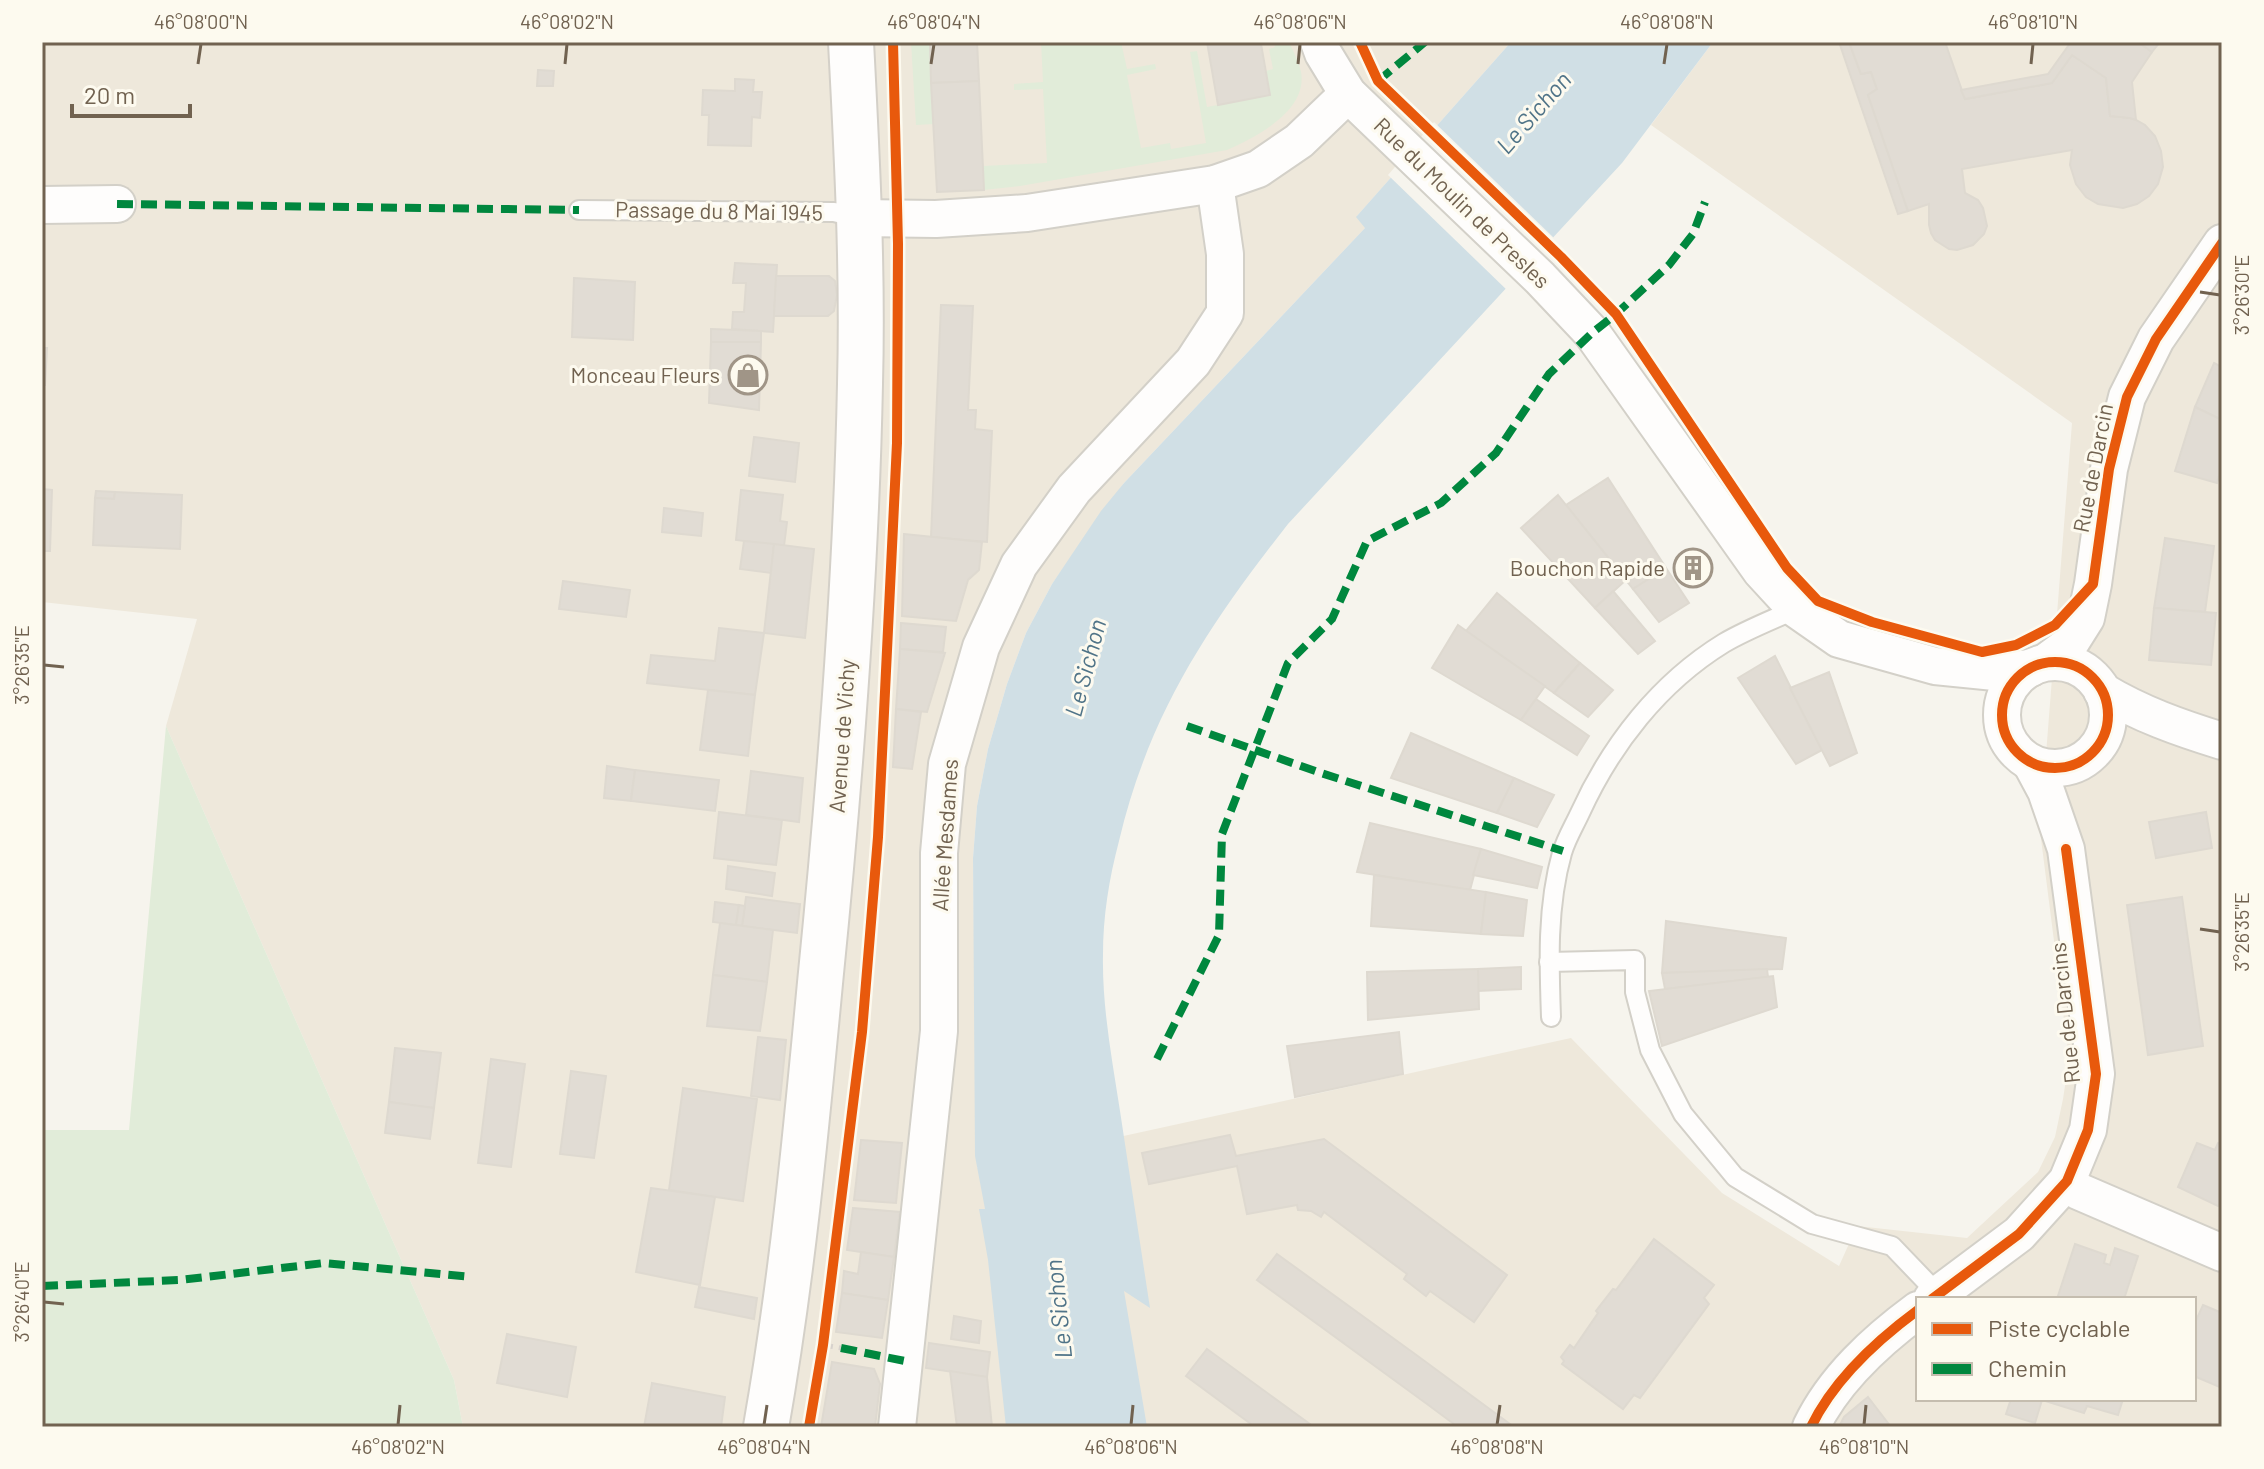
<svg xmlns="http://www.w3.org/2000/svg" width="2264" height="1469" font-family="Barlow,sans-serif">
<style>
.residential{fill:#eee8db;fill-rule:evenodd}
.green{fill:#e1ecd9}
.water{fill:#d0dfe5}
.pier{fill:#f6f4ed}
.building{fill:#e1dcd4;stroke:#ded9d0;stroke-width:2}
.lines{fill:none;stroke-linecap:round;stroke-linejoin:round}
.service-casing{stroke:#d3d0c8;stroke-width:22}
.minor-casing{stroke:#d3d0c8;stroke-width:40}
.secondary-casing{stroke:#d4d0c8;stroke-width:48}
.path{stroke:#d7d2cd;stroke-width:5;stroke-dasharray:2 6;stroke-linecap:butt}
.service{stroke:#fefdfc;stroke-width:18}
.minor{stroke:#fefdfc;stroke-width:36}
.secondary{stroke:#fefdfc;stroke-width:44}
.quiet{stroke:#00873e;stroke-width:8;stroke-dasharray:16 8;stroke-linecap:butt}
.cycleway-casing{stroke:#fdfaef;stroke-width:15}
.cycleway{stroke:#e8590c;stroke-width:10}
.ticks{fill:none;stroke:#716250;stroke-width:3}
.labels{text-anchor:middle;stroke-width:6;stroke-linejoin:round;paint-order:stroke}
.street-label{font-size:22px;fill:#716250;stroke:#fdfaef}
.poi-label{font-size:22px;fill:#716250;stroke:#fdfaef;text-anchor:end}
.water-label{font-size:24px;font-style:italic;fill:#507488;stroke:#fdfaef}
.neatline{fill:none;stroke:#716250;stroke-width:3}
.ticks-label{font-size:20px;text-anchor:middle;fill:#716250}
</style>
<rect width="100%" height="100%" fill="#f6f4ed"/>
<path class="residential" d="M42,42H1511L1357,216L1366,227L1124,483L1052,584L1026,633L1007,684L988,749L977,806L973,858L977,1168L1571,1038L1722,1193L1839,1266L1857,1226L1967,1238L2038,1172L2055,1137L2063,1099L2069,1059L2040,831L2072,423L1651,125L1713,42H2222V1427H463L454,1380L166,726L197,619L42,602ZM1918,1299H2194V1399H1918Z"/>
<g class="green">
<path d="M911,42H930L934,124L916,125Z"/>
<path d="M1041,42H1121L1127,69L1155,64L1156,69L1127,75L1141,148L1170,143L1171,149L1206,143L1190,52L1197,51L1207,107L1270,95L1266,71L1273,69L1269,49L1275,47L1274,42H1289C1293,51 1299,62 1301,72C1308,111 1256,137 1227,150L1020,186L984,190L983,166L1047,163L1043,89L1014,90V84L1043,82Z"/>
<path d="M166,726L454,1380L463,1427H42V1130H129Z"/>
</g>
<path class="water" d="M1511,42H1713L1622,163L1288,524C1208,626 1149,714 1119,841C1109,879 1103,916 1103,955C1102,1007 1112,1059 1120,1111C1130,1177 1140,1243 1150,1308L1124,1291L1147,1427H1006L988,1260L979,1209H985L975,1156L973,858L977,806L988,749L1007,684L1026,633L1052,584L1101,511L1124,483L1365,228L1356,217Z"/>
<path class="pier" d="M1434,122L1556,240L1509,292L1388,175Z"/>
<g class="building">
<path d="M930,42H977L979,81L931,83Z"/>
<path d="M1207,42H1267L1261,44L1270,95L1218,105Z"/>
<path d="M1839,42H1849L1861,74L1871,72L1877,89L1868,95L1908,211L1898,214Z"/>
<path d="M1849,42H1945L1965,99L2052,83L2072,55L2106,78L2110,116L2130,118L2136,120L2145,125L2155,136L2161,151L2163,167L2158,184L2149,196L2137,204L2123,208L2098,204L2086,197L2076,184L2070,165L2072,150L1962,169L1965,193L1978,200L1983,208L1987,226L1984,234L1973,245L1957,250L1949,249L1935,240L1931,233L1929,225V204L1908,211L1868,95L1877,89L1871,72L1861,74Z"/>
<path d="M2071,42H2138L2152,52L2132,82L2136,120L2130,118L2110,116L2106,78L2072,55L2052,83L1965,99L1961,90L2048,74Z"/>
<path d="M2138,42H2160L2152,52Z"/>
<path d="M538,70L554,71L553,86H537Z"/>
<path d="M735,79L754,80L753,92H762L760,118L752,117L751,146L708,145L709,115H702L703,90L735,91Z"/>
<path d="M979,81L984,190L937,192L931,83Z"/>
<path d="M735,263L777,265L773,332L732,329L733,312H744L746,283H733Z"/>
<path d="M776,276H829L835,281L837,295L834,311L828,316H774Z"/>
<path d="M574,278L635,282L633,340L572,337Z"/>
<path d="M941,305L973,306L968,410H976L975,429L992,431L987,542L931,537Z"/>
<path d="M711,329L761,331V342H711Z"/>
<path d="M711,342H761L759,410L709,403Z"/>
<path d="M42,348H47L45,385H42Z"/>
<path d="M2214,363L2222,367V420L2195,407Z"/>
<path d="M2195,407L2222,420V467L2217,483L2175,471Z"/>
<path d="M754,437L799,443L795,482L749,476Z"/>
<path d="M1608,478L1666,568L1633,589L1566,505Z"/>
<path d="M42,489L52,490L50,551H42Z"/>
<path d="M741,490L783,495L780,521L787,522L784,546L736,540Z"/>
<path d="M96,491L115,492L114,499L95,498Z"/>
<path d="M115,492L182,495L180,549L93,545L95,498L114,499Z"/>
<path d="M1558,495L1626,580L1595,608L1521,528Z"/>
<path d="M664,508L703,513L701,536L662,532Z"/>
<path d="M904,534L982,542L979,570L968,580L956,621L902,616Z"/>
<path d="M2165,538L2214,546L2205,612L2154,608Z"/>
<path d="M744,541L774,544L771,573L740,569Z"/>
<path d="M774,544L814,549L805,638L764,633Z"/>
<path d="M1695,557L1704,565L1690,580L1681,572Z"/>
<path d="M1666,568L1689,603L1659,622L1633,589Z"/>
<path d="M563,581L630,590L626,617L559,609Z"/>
<path d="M1613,591L1655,641L1638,654L1595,608Z"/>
<path d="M1497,593L1580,663L1554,693L1466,631Z"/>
<path d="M2154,608L2216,613L2211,665L2149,660Z"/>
<path d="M901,623L946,627L943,652L900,649Z"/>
<path d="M1458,625L1545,686L1521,720L1432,668Z"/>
<path d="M719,628L764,633L755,695L647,683L651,655L715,661Z"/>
<path d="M900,649L945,653L927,712L896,709Z"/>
<path d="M1775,656L1822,750L1796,764L1738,678Z"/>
<path d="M1580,663L1613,690L1588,717L1554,693Z"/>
<path d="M1829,672L1857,753L1830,766L1790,688Z"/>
<path d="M708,690L755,695L748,756L700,750Z"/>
<path d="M1536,699L1589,736L1577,755L1521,720Z"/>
<path d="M896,709L921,712L912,769L893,767Z"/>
<path d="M1411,733L1514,778L1497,813L1391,778Z"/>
<path d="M607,766L635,770L631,801L604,798Z"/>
<path d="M635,770L719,780L715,811L631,801Z"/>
<path d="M751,771L803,778L799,822L746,815Z"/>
<path d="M1514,778L1554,795L1537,827L1497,813Z"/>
<path d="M719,812L782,820L776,865L714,858Z"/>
<path d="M2206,812L2212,848L2156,858L2149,822Z"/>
<path d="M1370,823L1481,849L1470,890L1357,872Z"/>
<path d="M1481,849L1542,867L1537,888L1473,875Z"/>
<path d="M728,866L775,873L772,896L726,889Z"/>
<path d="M1374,875L1486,892L1481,934L1371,926Z"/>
<path d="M1486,892L1527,900L1523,936L1481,934Z"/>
<path d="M746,897L800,904L797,933L742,926Z"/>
<path d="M2182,897L2203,1046L2148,1055L2127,905Z"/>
<path d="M715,902L739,905L736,925L713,922Z"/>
<path d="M739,905L745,906L742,926L736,925Z"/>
<path d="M1666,921L1786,938L1782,969L1662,973Z"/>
<path d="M720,923L773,930L767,982L713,975Z"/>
<path d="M1521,967V989L1478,991V969Z"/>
<path d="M1478,969L1479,1009L1368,1020L1367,972Z"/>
<path d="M1767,969L1768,977L1665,989L1662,973Z"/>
<path d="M713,975L767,982L760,1031L707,1026Z"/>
<path d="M1773,976L1777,1007L1662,1046L1649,991Z"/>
<path d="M1399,1032L1403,1074L1295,1097L1287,1046Z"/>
<path d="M758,1037L786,1040L780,1100L751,1096Z"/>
<path d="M395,1048L441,1053L434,1108L389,1102Z"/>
<path d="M491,1059L525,1064L511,1167L478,1163Z"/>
<path d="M571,1071L606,1076L594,1158L560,1154Z"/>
<path d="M683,1088L757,1099L743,1201L669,1190Z"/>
<path d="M389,1102L434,1108L430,1139L385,1133Z"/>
<path d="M1230,1135L1236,1156L1324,1139L1507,1275L1474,1322L1430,1291L1426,1296L1404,1279L1407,1274L1324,1212L1321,1217L1311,1211L1298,1210L1297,1205L1247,1214L1237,1166L1149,1184L1142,1153Z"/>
<path d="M861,1140L902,1143L896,1203L854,1200Z"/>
<path d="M2197,1143L2215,1150L2218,1143L2222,1145V1200L2218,1206L2178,1187Z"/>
<path d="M651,1188L715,1197L700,1285L636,1272Z"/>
<path d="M853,1208L900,1212L894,1257L847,1250Z"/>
<path d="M1654,1239L1714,1285L1704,1298L1709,1304L1640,1398L1634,1395L1623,1409L1562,1364L1564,1361L1561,1357L1570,1345L1574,1348L1598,1313L1596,1311L1613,1289L1616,1290Z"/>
<path d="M2075,1244L2106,1255L2104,1263L2110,1265L2115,1248L2138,1256L2124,1299H2057Z"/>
<path d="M861,1252L894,1257L888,1300L842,1293L844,1271L858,1274Z"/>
<path d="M1277,1254L1415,1354L1514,1427H1458L1427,1404L1257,1280Z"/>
<path d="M699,1287L757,1298L754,1319L695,1307Z"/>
<path d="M842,1293L888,1300L882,1338L836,1332Z"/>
<path d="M2203,1305L2222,1313V1388L2194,1376V1325Z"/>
<path d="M954,1316L981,1321L979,1343L951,1339Z"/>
<path d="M507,1334L576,1347L567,1397L497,1383Z"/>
<path d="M929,1343L990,1352L987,1377L926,1368Z"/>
<path d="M1207,1349L1314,1427H1255L1186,1376Z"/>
<path d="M832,1362L874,1369L880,1384L875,1427H821Z"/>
<path d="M950,1371L987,1377L992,1427H957Z"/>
<path d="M652,1383L725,1397L721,1427H644Z"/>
<path d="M1868,1397L1891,1427H1839L1844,1417Z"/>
<path d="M2011,1399L2042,1400L2035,1423L2006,1414Z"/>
<path d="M2039,1399H2123L2118,1415L2087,1406L2084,1413Z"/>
</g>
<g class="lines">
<g class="service-casing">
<g id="service">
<path d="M579,210L834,212L859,218"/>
<path d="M1549,962L1635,960V992L1650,1050L1683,1114L1735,1177L1812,1224L1892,1246L1938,1294"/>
<path d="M1551,1017C1549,962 1547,906 1562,853C1566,839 1574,826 1580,813C1611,745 1659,683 1724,643C1746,630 1772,620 1796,609"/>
</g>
</g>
<g class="minor-casing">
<g id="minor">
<path d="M1319,42L1323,53L1348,94L1540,278L1592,333L1761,571L1796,609L1839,639L1935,666L1995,672L2031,668"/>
<path d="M42,205L117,204"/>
<path d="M859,218L936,219L1027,213L1215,184L1258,169L1299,141L1348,94"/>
<path d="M2046,662L2069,645L2086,618L2093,584L2109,469L2127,397L2156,339L2222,243"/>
<circle cx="2055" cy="715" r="53"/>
<path d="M2102,691C2140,714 2180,728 2222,741"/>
<path d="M2067,1181L2078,1191L2222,1253"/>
<path d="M1932,1299L2019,1234L2067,1181L2088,1130L2096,1074L2066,849L2046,791L2031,763"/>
<path d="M897,1427L939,1031V853L947,764L981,647L1019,565L1074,489L1193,362L1225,313V254L1215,184"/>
<path d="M1811,1427C1834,1379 1876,1341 1918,1310"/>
</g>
</g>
<g class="secondary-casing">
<path id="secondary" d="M766,1427C792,1280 806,1132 820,983C840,784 856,584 860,384C863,270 857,156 851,42"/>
</g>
<path class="path" d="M823,1345L841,1348"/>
<use href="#service" class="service"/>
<use href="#minor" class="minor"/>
<use href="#secondary" class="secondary"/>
<g class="quiet">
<path d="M1378,81L1425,42"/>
<path d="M117,204L579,210"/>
<path d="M1187,726L1318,772L1563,851"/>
<path d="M1157,1059L1219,935L1222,834L1288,663L1332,619L1367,541L1441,503L1496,453L1549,374L1592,333L1616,314L1669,265L1693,234L1705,202"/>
<path d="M42,1286L180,1280L324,1263L471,1277"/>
<path d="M841,1348L905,1361"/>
</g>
<g class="cycleway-casing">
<g id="cycleway">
<path d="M1360,42L1378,81L1561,257L1616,314L1787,568L1818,601L1872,622L1982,652L2016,645L2055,625L2093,584L2109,469L2127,397L2156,339L2222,243"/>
<circle cx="2055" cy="715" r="53"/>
<path d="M1932,1299L2019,1234L2067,1181L2088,1130L2096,1074L2066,849"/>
<path d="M809,1427L823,1345L862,1032L878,837L897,443L898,244L893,42"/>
<path d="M1811,1427C1834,1379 1876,1341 1918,1310"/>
</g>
</g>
<use href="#cycleway" class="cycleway"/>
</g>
<path class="ticks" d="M198,64L201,44M565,64L567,44M931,64L934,44M1298,64L1300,44M1664,64L1667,44M2031,64L2033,44M2200,292L2220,295M44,665L64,667M2200,929L2220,932M44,1302L64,1304M398,1425L400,1405M764,1425L767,1405M1131,1425L1133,1405M1497,1425L1500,1405M1864,1425L1866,1405"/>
<defs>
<g id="shop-ring" transform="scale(2)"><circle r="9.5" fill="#fdfaef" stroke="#a09587" stroke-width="1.5"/><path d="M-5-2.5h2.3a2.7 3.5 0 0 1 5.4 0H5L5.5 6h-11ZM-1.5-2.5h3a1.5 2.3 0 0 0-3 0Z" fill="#a09587"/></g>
<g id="building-ring" transform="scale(2)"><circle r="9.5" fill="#fdfaef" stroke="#a09587" stroke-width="1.5"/><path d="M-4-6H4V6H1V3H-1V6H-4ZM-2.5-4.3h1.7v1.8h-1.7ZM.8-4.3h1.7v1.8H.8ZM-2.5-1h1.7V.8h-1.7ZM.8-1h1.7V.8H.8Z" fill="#a09587"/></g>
</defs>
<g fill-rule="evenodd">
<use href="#shop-ring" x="748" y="375"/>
<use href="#building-ring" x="1693" y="568"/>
</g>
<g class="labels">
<g class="street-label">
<text transform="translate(1462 203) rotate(44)" y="8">Rue du Moulin de Presles</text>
<text transform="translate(719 211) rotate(1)" y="8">Passage du 8 Mai 1945</text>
<text transform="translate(2093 468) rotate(-79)" y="8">Rue de Darcin</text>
<text transform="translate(842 736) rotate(-86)" y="8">Avenue de Vichy</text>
<text transform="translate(945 835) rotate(-86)" y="8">Allée Mesdames</text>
<text transform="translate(2065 1013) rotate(-96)" y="8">Rue de Darcins</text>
</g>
<g class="poi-label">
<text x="720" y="383">Monceau Fleurs</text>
<text x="1665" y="576">Bouchon Rapide</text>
</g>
<g class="water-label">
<text transform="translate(1534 113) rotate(-49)" y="8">Le Sichon</text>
<text transform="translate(1086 668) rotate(-75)" y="8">Le Sichon</text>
<text transform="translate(1059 1309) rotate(-96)" y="8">Le Sichon</text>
</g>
</g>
<rect width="2264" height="1469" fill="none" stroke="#fdfaef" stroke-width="88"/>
<rect x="1916" y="1297" width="280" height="104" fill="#fdfaef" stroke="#c5bdaf" stroke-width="2"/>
<rect x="1932" y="1323" width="40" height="12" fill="#e8590c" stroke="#c5bdaf" stroke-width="2"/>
<text x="1988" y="1337" font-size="24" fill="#716250">Piste cyclable</text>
<rect x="1932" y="1363" width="40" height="12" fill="#00873e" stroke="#c5bdaf" stroke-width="2"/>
<text x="1988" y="1377" font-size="24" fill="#716250">Chemin</text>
<path d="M72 104v12h118v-12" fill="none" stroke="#716250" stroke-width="4"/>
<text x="84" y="104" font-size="24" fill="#716250" stroke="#fdfaef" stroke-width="6" paint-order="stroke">20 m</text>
<rect x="44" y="44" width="2176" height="1381" class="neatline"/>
<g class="ticks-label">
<text x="201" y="29">46°08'00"N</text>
<text x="567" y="29">46°08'02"N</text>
<text x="934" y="29">46°08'04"N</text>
<text x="1300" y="29">46°08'06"N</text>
<text x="1667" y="29">46°08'08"N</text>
<text x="2033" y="29">46°08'10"N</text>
<text transform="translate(2242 295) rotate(-90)" y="7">3°26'30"E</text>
<text transform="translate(22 665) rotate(-90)" y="7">3°26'35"E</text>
<text transform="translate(2242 932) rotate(-90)" y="7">3°26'35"E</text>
<text transform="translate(22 1302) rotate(-90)" y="7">3°26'40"E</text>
<text x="398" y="1454">46°08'02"N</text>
<text x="764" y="1454">46°08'04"N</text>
<text x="1131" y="1454">46°08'06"N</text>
<text x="1497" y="1454">46°08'08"N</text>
<text x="1864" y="1454">46°08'10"N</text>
</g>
</svg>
